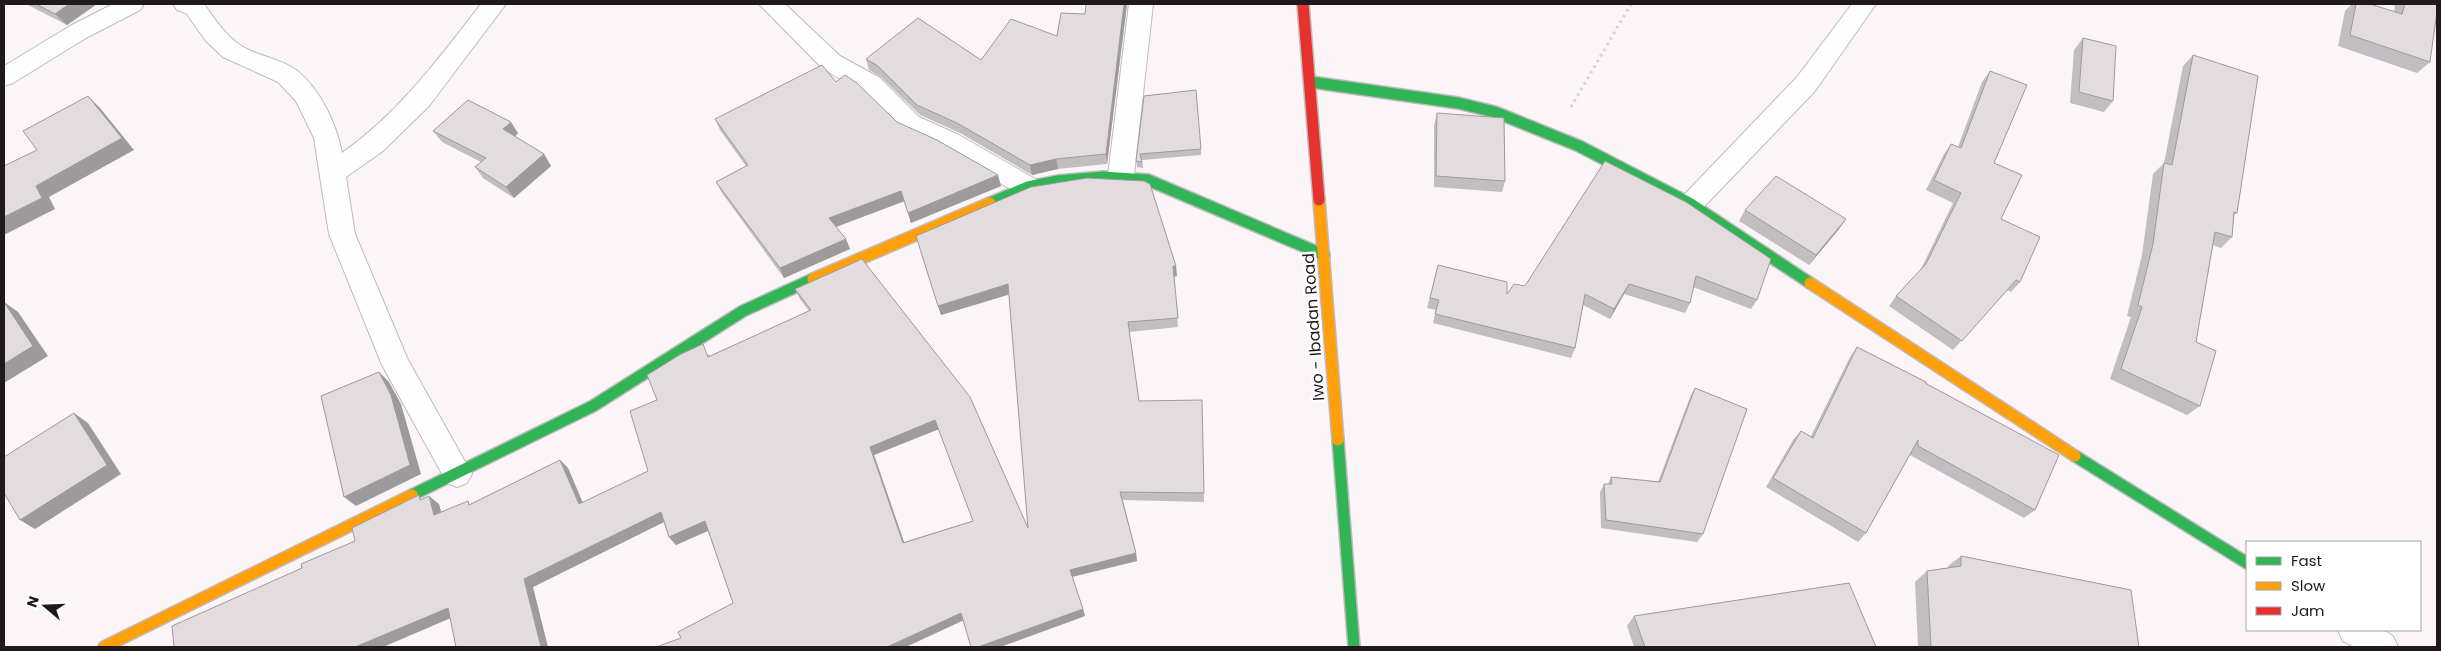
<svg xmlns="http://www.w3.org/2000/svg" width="2441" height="651" font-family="Poppins,sans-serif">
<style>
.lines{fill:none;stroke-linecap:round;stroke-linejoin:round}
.street-casing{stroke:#c0babc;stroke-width:2}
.fast-casing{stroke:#c0babc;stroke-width:14}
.slow-casing{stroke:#c0babc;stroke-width:14}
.jam-casing{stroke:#c0babc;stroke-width:14}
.path{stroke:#d6d3d4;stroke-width:3;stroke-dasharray:2.5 4;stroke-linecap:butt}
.street{fill:#fffefe;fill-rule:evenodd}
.fast{stroke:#30b455;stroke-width:11}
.slow{stroke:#ff9f0a;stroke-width:11}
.jam{stroke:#e5322d;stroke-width:11}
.wall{fill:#c2bdc0;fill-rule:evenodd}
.shaded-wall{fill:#9e9a9c}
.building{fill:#e2dcdf;stroke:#9e9a9c;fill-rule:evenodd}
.labels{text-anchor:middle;stroke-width:5;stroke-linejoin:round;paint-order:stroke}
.street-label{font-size:16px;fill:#1f191b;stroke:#fff}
</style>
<rect width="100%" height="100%" fill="#fcf5f8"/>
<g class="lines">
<g class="street-casing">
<g id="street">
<path d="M113,4H144L140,10L86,38L13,83L4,86V66L70,26Z"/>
<path d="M173,4H204C214,18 225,35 240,45C256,56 280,58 296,70C320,88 337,125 342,153C399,113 439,58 481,4H506L429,106L383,151L346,177L355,234L408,360L472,474L467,483L457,487L447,483L382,365L329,234L314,138L296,101L278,82L223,57L206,41L186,13L177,10Z"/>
<path d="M759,4H785L840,56L880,78L919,117L959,135L1037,180L1041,187L1037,194L1028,197L1019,194L941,149L901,131L862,92L822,68Z"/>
<path d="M1129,4H1153L1134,175L1130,182L1121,185L1112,182L1108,175Z"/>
<path d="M1852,4H1876L1815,91L1700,211L1691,214L1682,211L1678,204L1682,197L1797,77Z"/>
<path d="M2338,630H2383L2393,636L2398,647H2354L2343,641Z"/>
</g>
</g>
<g class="fast-casing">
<g id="fast">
<path d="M1311,82L1458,103L1495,112L1579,146L1691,204L1810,283"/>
<path d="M990,203L1028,187L1058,181L1103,177L1148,180L1324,255"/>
<path d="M1338,440L1354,647"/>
<path d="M2075,456L2247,563"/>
<path d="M412,495L593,406L743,311L813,279"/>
</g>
</g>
<g class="slow-casing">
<g id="slow">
<path d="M1319,200L1338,440"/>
<path d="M813,279L990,203"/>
<path d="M1810,283L2075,456"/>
<path d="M104,647L412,495"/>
</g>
</g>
<g class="jam-casing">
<path id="jam" d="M1303,4L1319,200"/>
</g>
<path class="path" d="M1571,107L1631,4"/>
<use href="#street" class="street"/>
<use href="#fast" class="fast"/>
<use href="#slow" class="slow"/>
<use href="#jam" class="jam"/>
</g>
<g class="wall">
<path d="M26,4H97L67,25Z"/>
<path d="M1086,4H1127L1107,164L1058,169L1032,175L960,133L920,115L881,77L869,70L866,59L981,60L1057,36L1085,14Z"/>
<path d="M2352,4H2370L2394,12L2395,6L2390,4H2437V21H2436L2430,62L2417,73L2338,46L2345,11Z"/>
<path d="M2083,38L2113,101L2104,112L2070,103L2074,50Z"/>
<path d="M2193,55L2237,213L2234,215L2232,237L2221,248L2213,245L2196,342L2200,406L2187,415L2110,379L2131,317L2127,316L2142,255L2153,174L2164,163L2183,66Z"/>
<path d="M1990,71L1994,163L2001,219L2020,282L2011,292L2007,290L1953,350L1889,306L1896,296L1920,271L1953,203L1926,190L1944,154L1951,144L1958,147L1982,82Z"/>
<path d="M836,82L897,122L1001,186L911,223L904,201L836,227L846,239L850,249L784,278L722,193L716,182L746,166L720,130L715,119Z"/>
<path d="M1144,96L1201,149V155L1142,160L1143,168L1137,167L1136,161Z"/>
<path d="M1437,113L1505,181L1502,192L1434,187V125Z"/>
<path d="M433,131L518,133L515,137L544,154L551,166L514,198L483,178L475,167L481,162L442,142Z"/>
<path d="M1605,161L1757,300L1751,309L1693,287L1690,303L1685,313L1624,294L1610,319L1583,305L1575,348L1571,358L1433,323L1436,310L1427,308L1438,265L1507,294L1525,286Z"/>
<path d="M1745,210L1846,219L1839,229L1809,265L1739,221Z"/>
<path d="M916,236L1177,276H1174L1178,327L1129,332L1139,401L1202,400L1204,502L1123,500L1136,553L1137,561L1072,577L1085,616L1000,647H971L963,621L681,638L733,603L708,531L676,545L669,537L664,522L533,587L450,618L302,568L355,541L423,499L439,504L441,512L471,504L560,460L568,468L583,503L648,471L657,400L709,354L710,356L809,311L800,299L795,289L862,259L1028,528L1009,294L941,315ZM939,429L973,521L904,542L874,455Z"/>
<path d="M1857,347L1925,383L2035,510L2024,518L1910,455L1866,533L1858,542L1766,487L1793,440L1801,431L1811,436L1850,357Z"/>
<path d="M1695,388L1703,534L1697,542L1601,528L1600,492L1604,484H1608L1611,477L1658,482L1690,397Z"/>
<path d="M1961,556L2139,647H1918L1915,582L1927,571L1948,568V566Z"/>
<path d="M1634,616L1876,647H1634L1627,626Z"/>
</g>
<g class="shaded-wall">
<path d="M69,4H97L67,25L55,14Z"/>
<path d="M1124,4H1127L1107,164L1106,154Z"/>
<path d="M88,96L100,108L134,150L49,197L55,209L4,235V217Z"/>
<path d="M511,122L518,133L510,141L503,129Z"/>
<path d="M544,154L551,166L514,198L506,187Z"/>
<path d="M1056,159L1058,169L1032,175L1030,165Z"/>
<path d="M998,175L1001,186L911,223L908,213Z"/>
<path d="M901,191L905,201L833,228L829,218Z"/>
<path d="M1846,219L1839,229L1809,265L1816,255Z"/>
<path d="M846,239L850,249L784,278L780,268Z"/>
<path d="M1173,266H1176L1177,276L1173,277Z"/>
<path d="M1008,284L1011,294L941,315L938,306Z"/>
<path d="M1629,284L1624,294L1610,319L1614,309Z"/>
<path d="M4,302L18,312L48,356L4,383Z"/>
<path d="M379,372L389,382L401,404L421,474L356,506L344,497Z"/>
<path d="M74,413L88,423L121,474L35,529L20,520Z"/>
<path d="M935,420L939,429L874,455L907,551L903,543L870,447Z"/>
<path d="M560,460L568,468L587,513L579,504Z"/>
<path d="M429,496L439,504L444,524L434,515Z"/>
<path d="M661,512L668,520L533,587L548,647H541L524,579Z"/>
<path d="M705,521L712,529L676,545L669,537Z"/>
<path d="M1136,553L1137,561L1071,577L1070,570Z"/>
<path d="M448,608L458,615L383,647H355Z"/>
<path d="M1083,609L1085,616L1000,647H978Z"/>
<path d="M961,613L964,620L906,647H887Z"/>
</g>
<g class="building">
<path d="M36,4H69L55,14Z"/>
<path d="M1086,4H1124L1106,154L1056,159L1030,165L957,123L917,105L878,66L866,59L918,18L981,60L1011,19L1057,36L1061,13L1085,14Z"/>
<path d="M2356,4H2370L2402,14L2405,4H2437V11L2430,62L2350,35Z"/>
<path d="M2083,38L2116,46L2113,101L2079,92Z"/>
<path d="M2193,55L2258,76L2237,213L2234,212L2232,237L2215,232L2196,342L2216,351L2200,406L2121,369L2142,307L2138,305L2153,244L2164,163L2172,165Z"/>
<path d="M822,65L836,82L845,75L857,83L897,122L937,140L998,175L908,213L901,191L829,218L846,239L780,268L716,182L748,165L715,119Z"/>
<path d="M1990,71L2027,85L1994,163L2022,175L2001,219L2040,237L2020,282L2016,280L1962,341L1896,296L1926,264L1961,193L1934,180L1951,144L1961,148Z"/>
<path d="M1196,90L1201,149L1140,154L1142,162L1136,161L1144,96Z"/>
<path d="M88,96L122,138L36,186L42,198L4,217V166L37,150L23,131Z"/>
<path d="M468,100L511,122L503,129L544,154L506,187L475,167L486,158L433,131Z"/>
<path d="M1437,113L1504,118L1505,181L1436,176Z"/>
<path d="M1605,161L1686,202L1771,259L1757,300L1696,276L1690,303L1629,284L1614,309L1585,294L1575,348L1435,314L1439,300L1430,298L1438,265L1507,282V294L1514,284L1525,286Z"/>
<path d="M1776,176L1846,219L1816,255L1745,210Z"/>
<path d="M1087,178L1144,181L1150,184L1176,266H1173L1178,318L1128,322L1139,401L1202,400L1204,493L1120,492L1136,553L1070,570L1083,609L978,647H971L961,613L887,647H656L681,638L678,632L733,603L705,521L669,537L661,512L524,579L541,647H456L448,608L355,647H174L172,626L302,568L301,564L355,541L352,528L419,495L420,500L429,496L434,515L468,501L469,505L560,460L579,504L648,471L630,411L657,400L647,375L681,354L703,344L708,357L811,310L795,289L862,259L970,397L1028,528L1008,284L938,306L916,236L1031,187ZM935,420L973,521L903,543L870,447Z"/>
<path d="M4,302L33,346L4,364Z"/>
<path d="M1857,347L1926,382L1925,383L2059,455L2035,510L1918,446V440L1866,533L1773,478L1801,431L1813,438Z"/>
<path d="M379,372L391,395L410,465L344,497L321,396Z"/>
<path d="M1695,388L1747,409L1703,534L1606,520L1604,484H1612L1611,477L1660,482Z"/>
<path d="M74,413L107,465L20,520L4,493V457Z"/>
<path d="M1961,556L2131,590L2139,647H1931L1927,571L1961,566Z"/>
<path d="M1849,583L1876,647H1645L1634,616Z"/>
</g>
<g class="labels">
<g class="street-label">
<text transform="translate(1313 327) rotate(-94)" y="6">Iwo - Ibadan Road</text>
</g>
</g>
<rect width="2441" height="651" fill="none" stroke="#1f191b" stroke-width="10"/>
<rect x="2246" y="541" width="175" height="90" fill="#ffffff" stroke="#a5a3a4"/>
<rect x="2256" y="557" width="25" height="8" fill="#30b455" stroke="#a5a3a4"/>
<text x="2291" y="566" font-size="15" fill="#1f191b">Fast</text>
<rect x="2256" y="582" width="25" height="8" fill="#ff9f0a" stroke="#a5a3a4"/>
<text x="2291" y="591" font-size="15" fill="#1f191b">Slow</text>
<rect x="2256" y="607" width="25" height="8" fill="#e5322d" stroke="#a5a3a4"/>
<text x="2291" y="616" font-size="15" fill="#1f191b">Jam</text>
<g transform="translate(45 606) rotate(289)" stroke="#ffffff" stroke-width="4" paint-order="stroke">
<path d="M0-4L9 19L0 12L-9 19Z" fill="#1f191b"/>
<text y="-8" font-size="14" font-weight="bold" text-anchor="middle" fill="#1f191b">N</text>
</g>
</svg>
